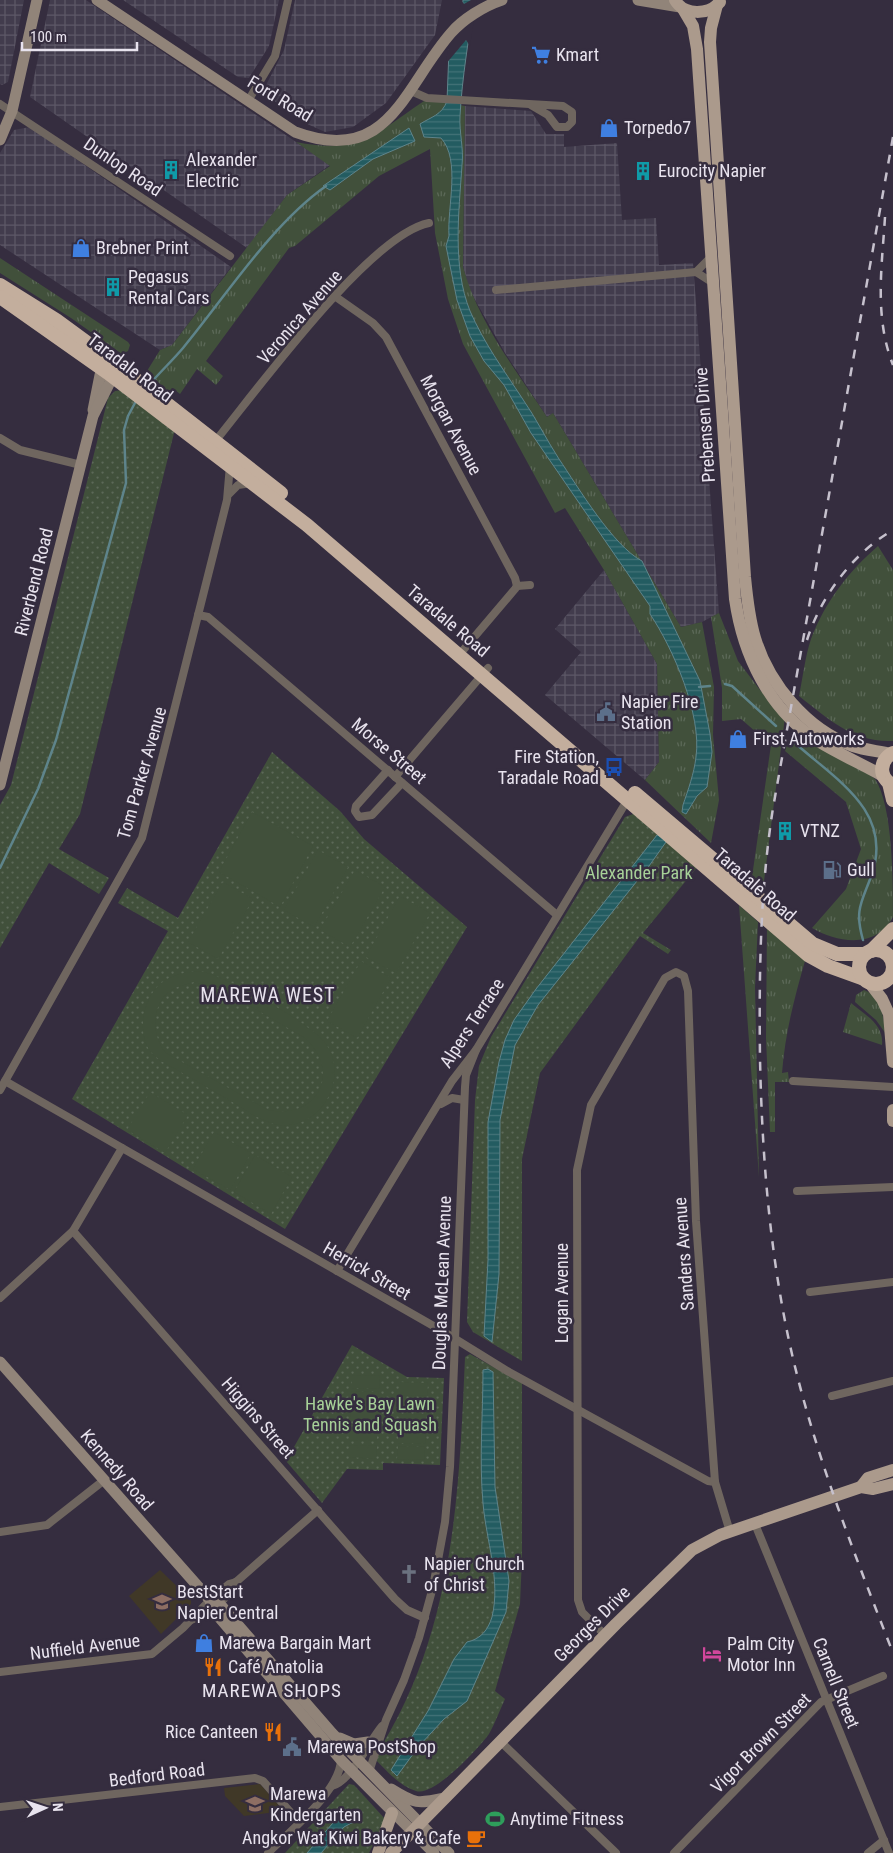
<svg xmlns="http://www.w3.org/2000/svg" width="893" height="1853" font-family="'Roboto Condensed',sans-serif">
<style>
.industrial{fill:url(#industrial-grid)}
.education{fill:#403827}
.grass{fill:url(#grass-tufts)}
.park{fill:url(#park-dots)}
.pitch{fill:#41503b;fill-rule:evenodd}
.water{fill:url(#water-rules);stroke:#5e848b}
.pier{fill:#352d3f}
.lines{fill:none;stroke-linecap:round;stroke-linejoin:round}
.stream{stroke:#5e848b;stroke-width:2.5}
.street{stroke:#6f665f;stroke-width:8}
.secondary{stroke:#918479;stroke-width:11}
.primary{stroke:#ab9a8c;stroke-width:12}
.highway{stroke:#c3ae9d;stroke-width:14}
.rail{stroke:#c6c1cd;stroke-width:2.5;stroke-dasharray:9 9;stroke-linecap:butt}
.labels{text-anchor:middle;stroke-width:5;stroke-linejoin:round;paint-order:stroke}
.poi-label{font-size:18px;fill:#e8e3ee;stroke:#352d3f;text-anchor:start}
.street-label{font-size:18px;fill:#e8e3ee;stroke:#352d3f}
.park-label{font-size:18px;fill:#a7d198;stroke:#352d3f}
.neighbourhood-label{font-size:19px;letter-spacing:1px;fill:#e8e3ee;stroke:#352d3f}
.quarter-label{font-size:20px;letter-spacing:1px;fill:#e8e3ee;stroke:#352d3f}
</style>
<defs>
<pattern id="industrial-grid" width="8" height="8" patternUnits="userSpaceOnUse" patternTransform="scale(1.25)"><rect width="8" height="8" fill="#423c4d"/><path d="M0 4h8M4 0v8" fill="none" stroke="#5d5867"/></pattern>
<pattern id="grass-tufts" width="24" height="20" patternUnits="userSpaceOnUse" patternTransform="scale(1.25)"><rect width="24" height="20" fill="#41503b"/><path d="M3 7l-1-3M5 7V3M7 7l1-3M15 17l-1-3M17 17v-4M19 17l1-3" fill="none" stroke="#5c6958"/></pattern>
<pattern id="park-dots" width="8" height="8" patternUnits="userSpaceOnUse" patternTransform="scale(1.25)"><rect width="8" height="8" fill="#41503b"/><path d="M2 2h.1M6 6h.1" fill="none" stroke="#5c6958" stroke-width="1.8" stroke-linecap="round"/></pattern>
<pattern id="water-rules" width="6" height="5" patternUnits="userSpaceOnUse" patternTransform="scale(1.25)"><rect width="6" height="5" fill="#235c61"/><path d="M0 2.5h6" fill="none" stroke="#437378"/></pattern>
</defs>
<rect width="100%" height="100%" fill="#352d3f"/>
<g class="industrial">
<path d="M0,0H24L8,82L2,85L0,84Z"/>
<path d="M50,0H86L330,165L287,195L247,248L30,97Z"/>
<path d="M123,0H279L269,46L249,78L238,77Z"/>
<path d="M295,0H442L435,35L386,103L353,127L325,132L305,123L269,97L264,89L284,50Z"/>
<path d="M465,106L531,111L546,134H564V147L617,143L622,220L656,218L659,265L693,263L719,613L702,622L681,627L553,413L547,417L505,353L470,291L463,267Z"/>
<path d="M30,127L231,267L172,345L160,350L0,245V153L14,130Z"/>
<path d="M604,570L657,664L659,762L645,780L545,695L581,652L555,629Z"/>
</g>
<g class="education">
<path d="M160,1570L191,1600V1604L161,1634L129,1596Z"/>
<path d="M260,1784L284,1811L244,1816L225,1796L224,1788Z"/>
</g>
<g class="grass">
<path d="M427,99L465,106L463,267C478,322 516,370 547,417L553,413L681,627L702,622L714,687L713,735L719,800L711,843L645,780L659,762L657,664L604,570L565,508L555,513L463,344L448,299L435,233L430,149L379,176L295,246L289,248L206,361L223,376L216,385L197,369L180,394L175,390L171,395L147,371L160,350L172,345L287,195L330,166L296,142C360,155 376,133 427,99Z"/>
<path d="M0,258L128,342L130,345L128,351L122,354L71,318L0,273Z"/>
<path d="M878,546L893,570V741C854,743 828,719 799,696C803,677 805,657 811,639C825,602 848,572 878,546Z"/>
<path d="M719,613L738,661L760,690L785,717L764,881L752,877L771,745L741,719L722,721V688L711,617Z"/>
<path d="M793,729C815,743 858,763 875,779C893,806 893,881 893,917C876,949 838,943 812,928L846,889L861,849L846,802L785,751Z"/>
<path d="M739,905L758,922L755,987L759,1177Z"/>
<path d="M767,923L805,961C794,999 785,1034 782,1073L788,1072L789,1082H775V1132H770L766,1038Z"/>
<path d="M864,990C882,996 883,1017 886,1034L876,1020L855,1002L856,995Z"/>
<path d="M851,1003C865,1015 884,1024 882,1045L843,1032Z"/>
</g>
<g class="park">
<path d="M123,390L175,429L80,814L59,849L109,878L99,894L49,863L0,948V805L11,785L108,398L115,391Z"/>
<path d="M272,752L340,811L364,839L467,927L285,1229L72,1099L168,931L118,903L127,888L178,918Z"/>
<path d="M636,813L699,865L643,933L671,950L668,954L640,936L540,1073L522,1159V1361L473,1332L467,1322L475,1100L479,1066L491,1037L625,817Z"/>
<path d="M352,1345L407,1377L444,1378L440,1465L383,1463V1470L347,1469L322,1503L286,1461Z"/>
<path d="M470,1354L522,1383V1557L520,1604L495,1691L505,1699C500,1710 495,1723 489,1734C479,1748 434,1797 416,1791C399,1786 386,1770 374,1758C454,1636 459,1497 465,1357Z"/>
<path d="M349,1784L354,1785L386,1820L369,1853H285Z"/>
</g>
<g class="pitch">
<path d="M252,812L313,846L280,907L219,872Z"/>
<path d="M318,850L348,867L314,927L284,910Z"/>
<path d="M355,870L385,887L350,947L320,930Z"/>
<path d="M223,882L253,899L218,959L188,942Z"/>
<path d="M400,896L430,913L396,973L366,957Z"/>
<path d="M361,961L391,978L357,1038L327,1021Z"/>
<path d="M199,971C225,975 311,1023 326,1044C351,1080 318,1134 274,1124C260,1120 247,1111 234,1103C210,1089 186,1075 161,1061C158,1058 153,1055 150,1051C137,1032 143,1000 159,985C170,975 185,972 199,971ZM194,982L219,988L305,1038C342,1072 318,1120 268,1110L166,1053C150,1035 151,1000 175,988C181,985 188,984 194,982Z"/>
<path d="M150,1092L188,1115L165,1153L127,1130Z"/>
<path d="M214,1132L251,1153L230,1190L193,1169Z"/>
<path d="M255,1155L292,1177L271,1214L234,1192Z"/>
<path d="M352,1375L380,1376L379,1389L352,1388Z"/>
<path d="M400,1382L428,1383L427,1396L400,1395Z"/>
<path d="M351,1391L379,1392L378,1405L351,1404Z"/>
<path d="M400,1398L427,1399L426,1412L399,1411Z"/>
<path d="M351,1407L378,1408V1421L350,1420Z"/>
<path d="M399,1414L426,1415V1428L399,1427Z"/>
<path d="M350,1428L377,1429V1441L349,1440Z"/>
<path d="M398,1430L426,1431L425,1444L398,1443Z"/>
<path d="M349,1445L377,1446L376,1459L349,1457Z"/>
<path d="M398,1446L425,1447L424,1460L397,1459Z"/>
</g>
<g class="water">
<path d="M463,0H474C469,39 462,77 460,116C459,132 464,149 462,165C459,212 452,266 470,311C484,343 503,369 522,398C536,418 546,439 559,459C578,487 613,546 642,561L700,681L710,734L712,752L707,787L697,796L686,814L682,812L683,805C688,790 694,774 696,757C702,715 673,648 650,614V606L531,433L504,385L484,361L470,336L457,300L446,246L449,236C447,207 461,160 441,138L424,137L420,124C431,117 442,115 447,101L449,50L461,21Z"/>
<path d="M409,128L415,141L373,159L330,190L323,186Z"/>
<path d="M657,835L664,837L666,842L649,866L538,1005L515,1045L500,1120L499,1274L492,1342L484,1336L488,1260V1122L499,1062L505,1040L514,1020L536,989Z"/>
<path d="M488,1369L493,1372L495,1487L509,1581L506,1612L467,1701L444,1719L419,1746L397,1776L391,1770L428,1711L454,1659L467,1642C481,1639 488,1630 492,1617C501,1580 486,1540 483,1503C479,1459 483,1415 483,1370Z"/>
<path d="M345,1809L357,1820L344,1827L321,1853H307Z"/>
</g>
<path class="pier" d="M461,0L464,4L471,0H477L470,46L466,40L445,65L451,36L458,21Z"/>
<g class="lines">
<g class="stream">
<path d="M149,385C160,372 172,361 183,348C226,296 271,225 326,186"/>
<path d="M725,684L732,686L776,726"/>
<path d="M699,687L710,686"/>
<path d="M795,743C836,780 893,811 872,874C862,902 854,909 863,940"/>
<path d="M0,868L38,789L56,740L126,483L124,430L128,416L136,401"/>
</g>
<g class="street">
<path d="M411,91L427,98L563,106L572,112V122L567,127H557L548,115L531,105"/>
<path d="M248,101L275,56L288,0"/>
<path d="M0,104L230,256"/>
<path d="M696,272L711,257"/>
<path d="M496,290L696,272L713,283"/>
<path d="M336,297L373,323L386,337L515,578L517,586L515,589L459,655"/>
<path d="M0,438L20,450L81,465"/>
<path d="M213,444C255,393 369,235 429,223"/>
<path d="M229,494L238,485L252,483"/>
<path d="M517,586L530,585"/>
<path d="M198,615L208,617L557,915"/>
<path d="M388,770L356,806L355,811L359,817L372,815L402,783"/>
<path d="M395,777L488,668"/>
<path d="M5,1081L444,1332L509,1372L708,1481L715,1482"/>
<path d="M793,1081L893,1087"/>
<path d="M0,1090L142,838L227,500L230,465"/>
<path d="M441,1104L452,1098L464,1100"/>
<path d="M797,1191L893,1187"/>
<path d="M73,1231L395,1599L407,1610L425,1618"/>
<path d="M337,1271L452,1081L476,1050L628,799"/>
<path d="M810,1292L893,1282"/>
<path d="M0,1298L73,1231L122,1148"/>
<path d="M832,1396L893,1381"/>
<path d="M755,1524L889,1853"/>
<path d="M0,1532L47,1525L103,1481"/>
<path d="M191,1620C209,1614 228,1599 236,1582"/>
<path d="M606,1636L582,1612L578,1600L577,1170L591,1105L665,978L676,972L684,976L688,991L696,1221L715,1482L730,1532"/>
<path d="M0,1672L152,1654L183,1628L210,1600L229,1584L236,1582L318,1510"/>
<path d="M501,1742L616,1853"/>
<path d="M369,1772L386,1720L404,1680L419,1638L433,1587L445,1522L450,1467L465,1087L466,1075L476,1050"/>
<path d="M332,1786C351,1781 368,1743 382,1726"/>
<path d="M0,1807L255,1778L263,1781L299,1822"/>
<path d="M268,1853C290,1831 340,1791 341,1760"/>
<path d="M674,1853L821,1702L883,1676"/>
<path d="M868,1853L884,1840"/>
</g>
<g class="secondary">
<path d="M97,0L295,132C389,167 403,88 451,33C463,19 484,6 502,0"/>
<path d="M638,0L680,7"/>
<path d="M0,140L12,111L37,0"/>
<path d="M93,410L100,375L108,373L112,369"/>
<path d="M0,785L93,416L110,382L108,373"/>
<path d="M0,1362L210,1600L212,1609L341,1760L434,1853"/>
<path d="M210,1600L219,1603L332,1733L449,1853"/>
<path d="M340,1738L354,1744L368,1742"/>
<path d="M391,1789C415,1804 417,1804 445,1798"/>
</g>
<g class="primary">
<path d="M675,0C684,16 709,15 720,2"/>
<path d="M717,5L711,28L710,42L745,577C747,598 749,618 755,638C769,684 807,730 853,746C865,750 878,751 891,754"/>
<path d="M683,9L693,26L697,49L735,599C743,655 769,710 818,741C839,754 862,764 883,776"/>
<path d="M892,969L893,972"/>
<path d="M869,982L882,999L889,1014L893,1062"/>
<path d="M893,1110V1121"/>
<path d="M861,1487L868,1478L893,1470"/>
<path d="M378,1853L392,1813"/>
<path d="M391,1853L616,1624L692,1550L720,1535L861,1487L873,1489L893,1484"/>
</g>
<g class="highway">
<path d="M0,285L56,320L116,364L281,493"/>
<path d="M0,297L108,373L307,525L808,955L828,966L864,979"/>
<path d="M893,753C879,760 878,778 893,785"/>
<path d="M889,783L893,800"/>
<path d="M635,793L813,944L837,954H865"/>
<circle cx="876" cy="967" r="17"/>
<path d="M871,951L893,929"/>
</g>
<g class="rail">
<path d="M893,137L773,808C760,891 759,974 760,1059C762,1152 769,1245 788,1336C811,1445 853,1550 893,1653"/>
<path d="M885,217C882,266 874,317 893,365"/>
<path d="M807,640C821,596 853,553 893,530"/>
</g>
</g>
<defs>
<g id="supermarket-bare" transform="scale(1.5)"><path d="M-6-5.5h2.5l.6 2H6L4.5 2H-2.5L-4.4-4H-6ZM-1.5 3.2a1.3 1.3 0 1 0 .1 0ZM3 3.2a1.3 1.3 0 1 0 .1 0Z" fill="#3f7fe0" stroke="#352d3f" stroke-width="2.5" paint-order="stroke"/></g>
<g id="shop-bare" transform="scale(1.5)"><path d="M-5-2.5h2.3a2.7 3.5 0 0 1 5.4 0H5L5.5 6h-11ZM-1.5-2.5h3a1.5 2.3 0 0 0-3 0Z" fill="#3f7fe0" stroke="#352d3f" stroke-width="2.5" paint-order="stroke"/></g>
<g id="building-bare" transform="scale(1.5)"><path d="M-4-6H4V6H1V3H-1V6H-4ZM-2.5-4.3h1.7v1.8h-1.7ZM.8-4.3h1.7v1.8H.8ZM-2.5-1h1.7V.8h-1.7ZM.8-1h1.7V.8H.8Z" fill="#0f9aa8" stroke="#352d3f" stroke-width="2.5" paint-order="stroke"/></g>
<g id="civic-bare" transform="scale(1.5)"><path d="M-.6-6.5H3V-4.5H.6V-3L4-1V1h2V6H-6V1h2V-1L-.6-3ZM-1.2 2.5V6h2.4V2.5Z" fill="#5c6f8a" stroke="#352d3f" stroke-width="2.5" paint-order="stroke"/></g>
<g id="bus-bare" transform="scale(1.5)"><path d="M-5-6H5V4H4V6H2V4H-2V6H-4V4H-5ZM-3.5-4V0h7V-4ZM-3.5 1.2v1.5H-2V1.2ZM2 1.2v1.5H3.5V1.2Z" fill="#1a4fb4" stroke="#352d3f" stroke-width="2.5" paint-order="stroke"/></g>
<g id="fuel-bare" transform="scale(1.5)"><path d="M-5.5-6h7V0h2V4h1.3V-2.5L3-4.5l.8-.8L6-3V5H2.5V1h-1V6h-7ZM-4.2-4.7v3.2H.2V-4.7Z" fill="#5c6f8a" stroke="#352d3f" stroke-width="2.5" paint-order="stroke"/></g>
<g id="church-bare" transform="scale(1.5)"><path d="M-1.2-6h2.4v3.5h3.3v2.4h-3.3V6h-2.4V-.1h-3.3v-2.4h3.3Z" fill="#6b7280" stroke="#352d3f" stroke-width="2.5" paint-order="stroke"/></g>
<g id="school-bare" transform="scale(1.5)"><path d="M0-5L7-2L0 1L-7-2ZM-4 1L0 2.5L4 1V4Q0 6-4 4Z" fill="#8d6e63" stroke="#352d3f" stroke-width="2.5" paint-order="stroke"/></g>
<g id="hotel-bare" transform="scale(1.5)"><path d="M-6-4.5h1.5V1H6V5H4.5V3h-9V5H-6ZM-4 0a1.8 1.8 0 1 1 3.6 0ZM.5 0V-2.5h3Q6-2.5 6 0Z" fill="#d1479c" stroke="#352d3f" stroke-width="2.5" paint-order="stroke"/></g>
<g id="restaurant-bare" transform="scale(1.5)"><path d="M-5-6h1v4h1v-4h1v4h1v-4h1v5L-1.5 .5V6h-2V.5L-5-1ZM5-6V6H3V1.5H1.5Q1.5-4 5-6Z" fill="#e8710a" stroke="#352d3f" stroke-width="2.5" paint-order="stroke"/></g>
<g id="stadium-bare" transform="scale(1.5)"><path d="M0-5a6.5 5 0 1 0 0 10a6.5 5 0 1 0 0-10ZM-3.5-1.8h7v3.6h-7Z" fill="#2e9e5b" stroke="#352d3f" stroke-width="2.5" paint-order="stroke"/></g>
<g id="cafe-bare" transform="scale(1.5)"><path d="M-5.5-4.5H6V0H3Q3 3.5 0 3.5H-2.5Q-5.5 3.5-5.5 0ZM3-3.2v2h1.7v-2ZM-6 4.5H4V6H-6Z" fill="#e8710a" stroke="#352d3f" stroke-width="2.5" paint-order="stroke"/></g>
</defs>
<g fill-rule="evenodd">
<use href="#supermarket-bare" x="541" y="55"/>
<use href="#shop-bare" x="609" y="128"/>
<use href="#building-bare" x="171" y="170"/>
<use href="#building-bare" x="643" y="171"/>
<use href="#shop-bare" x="81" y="248"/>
<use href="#building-bare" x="113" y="287"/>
<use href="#civic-bare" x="606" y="712"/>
<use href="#shop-bare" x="738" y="739"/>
<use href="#bus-bare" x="614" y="767"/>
<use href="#building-bare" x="785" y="831"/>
<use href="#fuel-bare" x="832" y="870"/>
<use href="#church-bare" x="409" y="1574"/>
<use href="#school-bare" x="162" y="1602"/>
<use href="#shop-bare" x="204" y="1643"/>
<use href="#hotel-bare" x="712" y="1654"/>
<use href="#restaurant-bare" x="213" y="1667"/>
<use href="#restaurant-bare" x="273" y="1732"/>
<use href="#civic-bare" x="292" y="1747"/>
<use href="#school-bare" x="255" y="1804"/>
<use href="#stadium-bare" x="495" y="1819"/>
<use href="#cafe-bare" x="476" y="1838"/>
</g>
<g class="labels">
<g class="poi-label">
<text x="556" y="61">Kmart</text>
<text x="624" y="134">Torpedo7</text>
<text x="186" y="166">Alexander<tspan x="186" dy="21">Electric</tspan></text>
<text x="658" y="177">Eurocity Napier</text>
<text x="96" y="254">Brebner Print</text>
<text x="128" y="283">Pegasus<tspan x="128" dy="21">Rental Cars</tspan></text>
<text x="621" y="708">Napier Fire<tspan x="621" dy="21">Station</tspan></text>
<text x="753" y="745">First Autoworks</text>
<text x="599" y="763" text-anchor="end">Fire Station,<tspan x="599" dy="21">Taradale Road</tspan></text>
<text x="800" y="837">VTNZ</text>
<text x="847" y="876">Gull</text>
<text x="424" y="1570">Napier Church<tspan x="424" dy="21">of Christ</tspan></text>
<text x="177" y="1598">BestStart<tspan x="177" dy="21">Napier Central</tspan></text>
<text x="219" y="1649">Marewa Bargain Mart</text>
<text x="727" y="1650">Palm City<tspan x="727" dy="21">Motor Inn</tspan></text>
<text x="228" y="1673">Café Anatolia</text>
<text x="258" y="1738" text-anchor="end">Rice Canteen</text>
<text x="307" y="1753">Marewa PostShop</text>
<text x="270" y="1800">Marewa<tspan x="270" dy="21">Kindergarten</tspan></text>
<text x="510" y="1825">Anytime Fitness</text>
<text x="461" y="1844" text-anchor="end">Angkor Wat Kiwi Bakery &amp; Cafe</text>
</g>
<g class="street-label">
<text transform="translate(280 99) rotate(31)" y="6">Ford Road</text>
<text transform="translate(123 167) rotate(34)" y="6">Dunlop Road</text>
<text transform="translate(300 317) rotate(-49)" y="6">Veronica Avenue</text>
<text transform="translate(130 368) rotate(37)" y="6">Taradale Road</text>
<text transform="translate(451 425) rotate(62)" y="6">Morgan Avenue</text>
<text transform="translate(705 425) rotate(-94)" y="6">Prebensen Drive</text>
<text transform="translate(34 582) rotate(-76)" y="6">Riverbend Road</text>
<text transform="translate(448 621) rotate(40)" y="6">Taradale Road</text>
<text transform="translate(389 751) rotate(40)" y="6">Morse Street</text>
<text transform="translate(142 773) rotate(-74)" y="6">Tom Parker Avenue</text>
<text transform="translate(755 885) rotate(41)" y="6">Taradale Road</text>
<text transform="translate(472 1023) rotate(-57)" y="6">Alpers Terrace</text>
<text transform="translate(684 1254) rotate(-94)" y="6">Sanders Avenue</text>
<text transform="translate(367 1271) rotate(30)" y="6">Herrick Street</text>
<text transform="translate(442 1283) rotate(-88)" y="6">Douglas McLean Avenue</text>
<text transform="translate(562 1293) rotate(-90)" y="6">Logan Avenue</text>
<text transform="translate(258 1418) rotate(49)" y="6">Higgins Street</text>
<text transform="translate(117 1470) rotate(49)" y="6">Kennedy Road</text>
<text transform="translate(592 1624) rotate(-45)" y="6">Georges Drive</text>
<text transform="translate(85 1647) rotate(-7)" y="6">Nuffield Avenue</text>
<text transform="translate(836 1683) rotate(68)" y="6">Carnell Street</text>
<text transform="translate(761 1743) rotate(-45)" y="6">Vigor Brown Street</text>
<text transform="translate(157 1775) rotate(-7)" y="6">Bedford Road</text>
</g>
<g class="park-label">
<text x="639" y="879">Alexander Park</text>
<text x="370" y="1410">Hawke's Bay Lawn<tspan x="370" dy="21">Tennis and Squash</tspan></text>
</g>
<g class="neighbourhood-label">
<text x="272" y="1697">MAREWA SHOPS</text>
</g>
<g class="quarter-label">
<text x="268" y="1002">MAREWA WEST</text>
</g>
</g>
<g transform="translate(45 1808) rotate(87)" stroke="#352d3f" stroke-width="4" paint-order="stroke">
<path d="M0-4L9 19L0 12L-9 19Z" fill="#e8e3ee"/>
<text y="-8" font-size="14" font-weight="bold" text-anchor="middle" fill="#e8e3ee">N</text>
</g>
<path d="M22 42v8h115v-8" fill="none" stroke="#e8e3ee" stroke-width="2.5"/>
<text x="30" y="42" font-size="15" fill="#e8e3ee" stroke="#352d3f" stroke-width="4" paint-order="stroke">100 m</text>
</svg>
